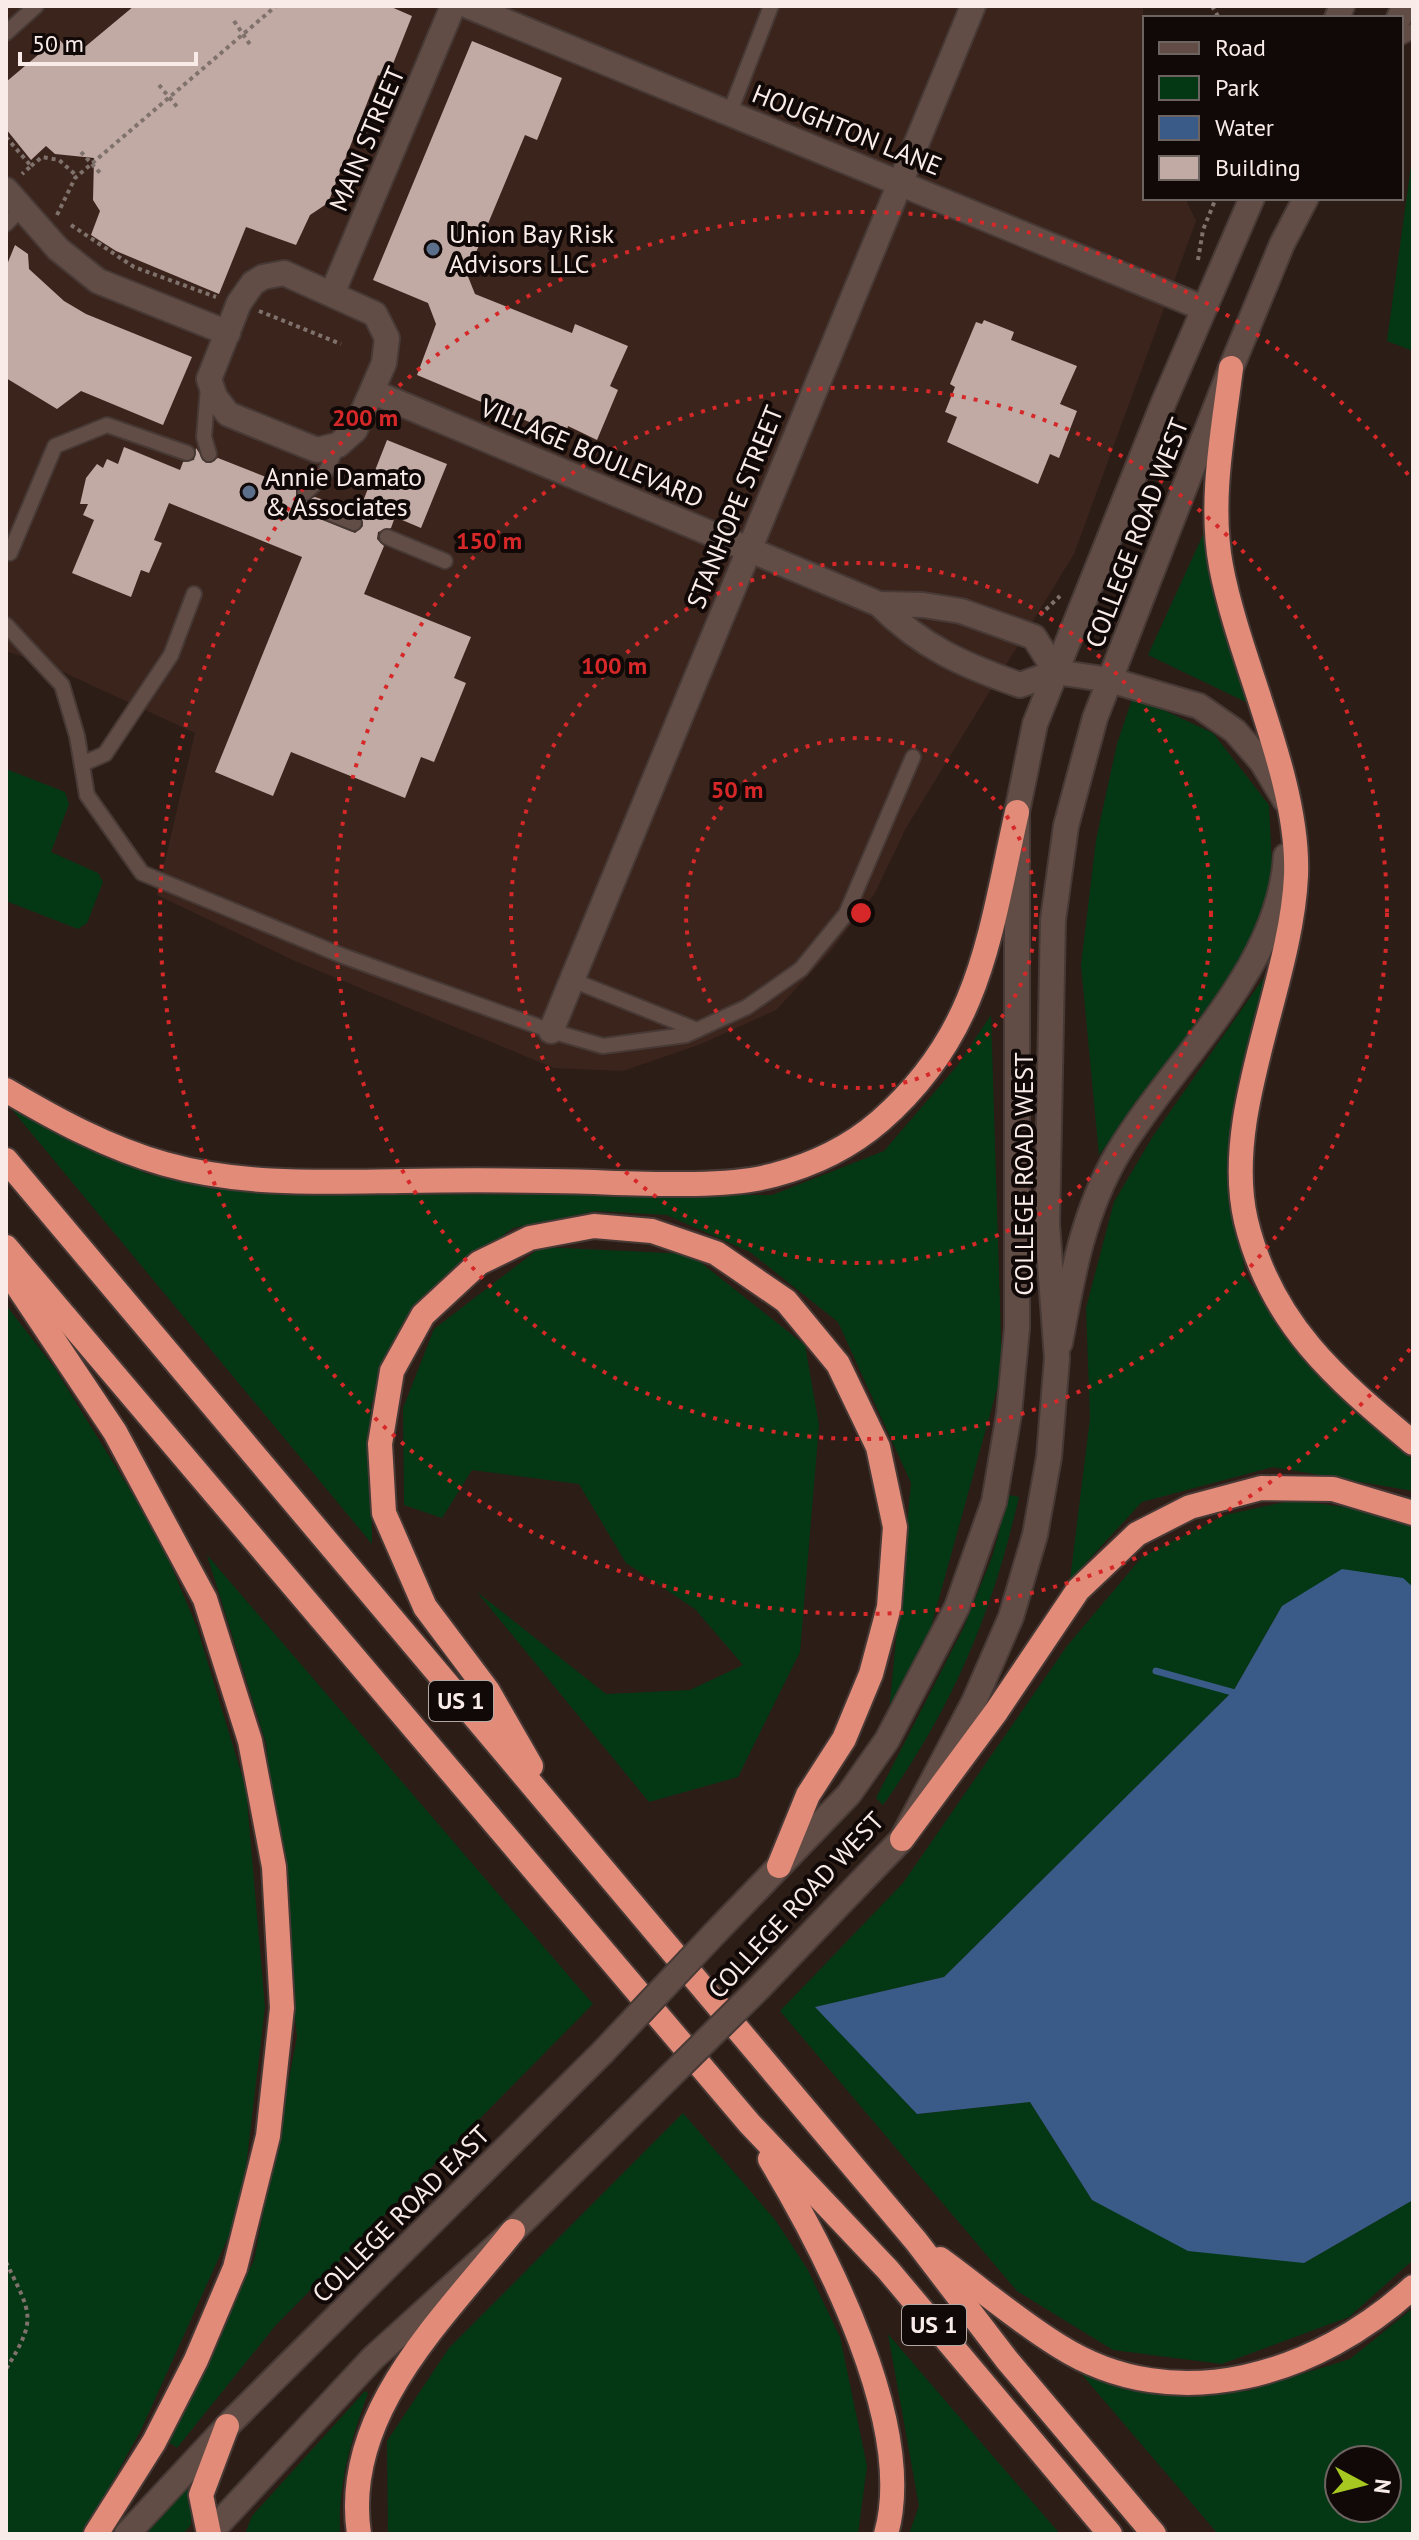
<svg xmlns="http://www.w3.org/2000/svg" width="1419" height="2540" font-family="'PT Sans',sans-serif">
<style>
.built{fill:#3b241c}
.green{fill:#043814;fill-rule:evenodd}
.water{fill:#3a5b88}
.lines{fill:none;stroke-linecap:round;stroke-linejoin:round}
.stream{stroke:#3a5b88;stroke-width:7}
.building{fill:#c1a9a4}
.lane-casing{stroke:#473935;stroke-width:18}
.street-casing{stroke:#473935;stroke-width:28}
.secondary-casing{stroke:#473935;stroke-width:28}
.highway-casing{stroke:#473935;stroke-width:28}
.path{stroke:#7f716b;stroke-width:4;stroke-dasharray:4 4;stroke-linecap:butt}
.lane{stroke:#614d46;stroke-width:14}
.street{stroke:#614d46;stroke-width:24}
.secondary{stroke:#614d46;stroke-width:24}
.highway{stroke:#e28b79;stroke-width:24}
.secondary-bridge-casing{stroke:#473935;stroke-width:28;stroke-linecap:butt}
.path-bridge{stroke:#7f716b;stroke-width:4;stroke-dasharray:4 4;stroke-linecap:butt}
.secondary-bridge{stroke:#614d46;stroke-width:24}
.ring{fill:none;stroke:#d62828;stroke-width:4;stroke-dasharray:4 8}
.service-dot{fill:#5c6f8a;stroke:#100907;stroke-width:3}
.labels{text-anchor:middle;stroke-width:8;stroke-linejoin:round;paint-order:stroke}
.shield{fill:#100907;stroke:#b3a8a4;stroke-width:2}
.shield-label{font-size:24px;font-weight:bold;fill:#f9ece8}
.street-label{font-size:26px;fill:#f9ece8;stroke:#100907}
.poi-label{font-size:26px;fill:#f9ece8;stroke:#100907;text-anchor:start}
.centre{fill:#d62828;stroke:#100907;stroke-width:4}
.ring-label{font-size:24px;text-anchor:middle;font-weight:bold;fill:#d62828;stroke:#100907;stroke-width:8;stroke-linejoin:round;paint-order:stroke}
</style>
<rect width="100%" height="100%" fill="#2d1d17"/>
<path class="built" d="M6,6H1143L1145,198H1185L1196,221L1074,554L906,828L875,893L830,952L776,1010L701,1044L623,1071L554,1068L295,961L157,895L195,733L50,666L6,651Z"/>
<g class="green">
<path d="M1413,151V351L1387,341Z"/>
<path d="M1208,524L1248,703L1148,655Z"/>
<path d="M1133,696L1213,733L1269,805L1273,887L1246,956L1099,1155L1081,965L1096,840L1117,744Z"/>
<path d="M6,769L65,792L69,804L51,852L98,873L103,882L87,923L78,929L6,901Z"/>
<path d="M1270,969L1231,1145L1245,1277L1342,1394L1413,1460V1491L1273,1467L1142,1502L1070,1580L1090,1418L1086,1308L1114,1202L1153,1136Z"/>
<path d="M991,1015L1002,1371L928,1638L889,1712L911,1483L838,1322L750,1252L667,1215L595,1211L513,1228L437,1284L371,1404L372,1544L9,1106L147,1174L278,1194L772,1195L884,1151L957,1066Z"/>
<path d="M541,1247L690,1254L805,1345L819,1425L800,1652L738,1777L649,1802L477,1592L606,1694L690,1690L743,1665L695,1609L626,1563L579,1484L472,1470L442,1518L404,1505L403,1408L434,1329Z"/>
<path d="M6,1305L54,1367L158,1535L197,1627L246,1789L265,2007L241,2209L141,2430L83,2534H6Z"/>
<path d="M1009,1495L1019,1497C992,1614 953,1707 883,1805L876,1798L963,1629L992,1557Z"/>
<path d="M1294,1500L1393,1514L1413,1528V1587L1402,1578L1282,1606L1234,1690L944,1977L816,2007L917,2114L1030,2102L1092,2200L1304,2263L1413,2200V2260L1349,2317L1222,2364L1113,2350L1017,2291L780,2011L903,1883L1067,1646L1142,1557L1225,1515Z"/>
<path d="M207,1555L593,2004L276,2325L177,2448L169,2442L254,2260L297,2037L266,1743Z"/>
<path d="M683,2113L776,2221L808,2270L840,2337L867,2466L858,2534H388L387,2441L449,2348Z"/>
<path d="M1413,2308V2534H1218L1072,2363L1176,2390L1248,2391L1350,2359ZM1339,2460H1387V2508H1339Z"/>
<path d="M888,2334L1060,2534H909L919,2506Z"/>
<path d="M365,2391L368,2393C351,2440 338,2483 340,2534H245L252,2516Z"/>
<path d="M187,2489L191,2491V2525L183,2534H146Z"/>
</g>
<path class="water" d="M1342,1569L1403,1578L1413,1587V2200L1304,2263L1188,2251L1092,2200L1030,2102L917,2114L815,2007L944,1977L1234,1690L1282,1606Z"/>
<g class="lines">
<path class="stream" d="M1156,1671L1239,1694"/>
</g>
<g class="building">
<path d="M134,6H389L412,16L387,79L378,75L328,203L310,215L296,245L246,227L219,294L116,251L91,235L100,211L93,200L94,158L55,154L46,146L31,160L6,129V82L58,38L74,56Z"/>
<path d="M472,41L562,78L537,140L525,135L467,274L475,294L572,333L575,324L628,346L610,386L618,390L597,440L568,426L565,437L417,375L436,324L428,303L373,280Z"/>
<path d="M15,245L28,254L29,269L64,301L86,314L192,357L163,425L81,391L57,409L6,378V267Z"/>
<path d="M984,320L1014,332L1011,340L1077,366L1060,404L1077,411L1059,458L1050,454L1038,484L947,442L957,417L945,412L955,387L950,384L976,322L982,324Z"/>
<path d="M387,440L447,464L421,528L395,517L391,528L378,532L377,539L384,546L364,594L471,637L454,678L466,683L434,762L421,757L405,798L291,752L273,796L215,772L302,557L169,503L154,540L162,543L149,573L141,570L131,597L72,573L94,520L83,515L88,504H80L86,478L97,464L103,468L107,459L118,464L124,447L180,470L183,462L194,460L196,448L206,463L218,458L296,489V496L301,502L315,497L324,500L313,506L315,517L355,533L363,526L358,514Z"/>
</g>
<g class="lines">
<g class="lane-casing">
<g id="lane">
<path d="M6,33L36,6"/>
<path d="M1401,37L1413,31"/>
<path d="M730,112L771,6"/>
<path d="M6,224L22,208"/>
<path d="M208,387L204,437L209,454"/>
<path d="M305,493L324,475L338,445"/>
<path d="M322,510L354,523"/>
<path d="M387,537L445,561"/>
<path d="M10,553L55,446L107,425L187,453"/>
<path d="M6,625L62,685L77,736L87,795L142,873L343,956L551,1031L603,1046L686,1035L747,1007L801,969L846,914L913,757"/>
<path d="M82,764L105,754L171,655L194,594"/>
<path d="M572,980L697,1030"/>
</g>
</g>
<g class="street-casing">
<g id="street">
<path d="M468,6L1203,308"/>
<path d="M6,190L58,249L98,281L228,333"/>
<path d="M284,273L375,314L387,338L384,363L355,430L338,445L317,450L228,414L215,397L209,379L239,303L253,283L263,277Z"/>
<path d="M332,294L453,6"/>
<path d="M373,392L879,604L923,605L961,611L1034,637L1056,672"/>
<path d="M879,604C922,647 963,665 1020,685L1056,672L1110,680L1199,706L1235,731L1262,762L1285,800"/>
<path d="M551,1031L973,6"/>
<path d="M1060,1343C1072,1277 1083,1212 1118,1153C1175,1058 1279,971 1286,856"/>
</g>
</g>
<g class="secondary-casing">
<g id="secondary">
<path d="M1337,18L1342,6"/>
<path d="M1399,18L1405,6"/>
<path d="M715,1933L849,1794L887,1740L957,1607L994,1502L1009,1414L1017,1328V812L1035,724L1163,404L1252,198"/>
<path d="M760,1987L902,1839L974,1702L1011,1617L1035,1535L1049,1457L1057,1358L1047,1224L1053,920L1066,826L1095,718L1231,368L1282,244L1306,198"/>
<path d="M127,2534L232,2421L603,2052"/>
<path d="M209,2534L373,2358L513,2231L640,2106"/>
</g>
</g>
<g class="highway-casing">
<g id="highway">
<path d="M1231,368C1223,433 1209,501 1221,566C1239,662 1300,780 1296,876C1291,986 1221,1114 1246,1221C1271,1324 1335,1378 1413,1443"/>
<path d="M6,1090C57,1120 108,1148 165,1164C243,1186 323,1182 403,1181C451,1180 500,1180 548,1181C611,1181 716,1191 774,1175C812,1165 850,1147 880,1121C981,1033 989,936 1017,812"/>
<path d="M6,1160L916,2241L1007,2360L1154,2534"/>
<path d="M6,1247L749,2123L888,2270L1110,2534"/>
<path d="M6,1269L115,1432L205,1599L250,1741L274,1867L282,2008L268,2136L235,2268L196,2360L154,2442L96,2534"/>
<path d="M531,1766L488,1691L425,1607L384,1513L380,1444L392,1371L423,1315L479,1263L530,1238L594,1226L652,1231L716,1253L786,1301L838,1364L878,1447L895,1527L889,1607L871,1674L844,1739L808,1795L779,1866"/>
<path d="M902,1839L996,1712L1078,1590L1137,1534L1190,1507L1261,1488L1333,1489L1413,1513"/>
<path d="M770,2159C825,2251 917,2426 886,2534"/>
<path d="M940,2259C980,2288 1018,2321 1059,2346C1176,2420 1318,2374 1413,2287"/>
<path d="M209,2534L201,2495L227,2426"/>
<path d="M359,2534C341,2413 444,2318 513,2231"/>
</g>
</g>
<g class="path">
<path d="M1212,6L1219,18"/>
<path d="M6,137L31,166L22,174"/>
<path d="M31,166L42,157L59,160L77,176"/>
<path d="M57,215L75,178L276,6"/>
<path d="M71,225L134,267L216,297"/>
<path d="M1198,260L1203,230L1216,198"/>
<path d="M259,311L341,344"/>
<path d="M1040,615L1060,596"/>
<path d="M6,2262C31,2314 38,2318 6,2369"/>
</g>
<use href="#lane" class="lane"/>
<use href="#street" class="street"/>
<use href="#secondary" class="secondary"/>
<use href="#highway" class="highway"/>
<g class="secondary-bridge-casing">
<g id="secondary-bridge">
<path d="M603,2052L715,1933"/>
<path d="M640,2106L760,1987"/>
</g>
</g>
<g class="path-bridge">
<path d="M234,21L251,46"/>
<path d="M159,85L178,108"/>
<path d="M81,152L101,174"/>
</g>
<use href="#secondary-bridge" class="secondary-bridge"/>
</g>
<g class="ring">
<circle cx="861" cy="913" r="175"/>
<circle cx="861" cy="913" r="350"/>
<circle cx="861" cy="913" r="526"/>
<path d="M1410 1349A701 701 0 1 1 1410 477"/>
</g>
<g class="service-dot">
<circle cx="433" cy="249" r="8"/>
<circle cx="249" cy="492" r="8"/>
</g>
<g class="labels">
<g class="shield">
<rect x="429" y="1681" width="64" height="40" rx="6"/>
<rect x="902" y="2305" width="64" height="40" rx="6"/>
</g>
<g class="shield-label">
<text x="461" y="1709">US 1</text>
<text x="934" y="2333">US 1</text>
</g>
<g class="street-label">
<text transform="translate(847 130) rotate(22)" y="9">HOUGHTON LANE</text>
<text transform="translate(367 139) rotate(-67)" y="9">MAIN STREET</text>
<text transform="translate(592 453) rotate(23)" y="9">VILLAGE BOULEVARD</text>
<text transform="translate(735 507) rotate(-68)" y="9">STANHOPE STREET</text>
<text transform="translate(1137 533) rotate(-69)" y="9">COLLEGE ROAD WEST</text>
<text transform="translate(1024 1174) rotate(-90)" y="9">COLLEGE ROAD WEST</text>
<text transform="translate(796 1905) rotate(-47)" y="9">COLLEGE ROAD WEST</text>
<text transform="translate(401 2214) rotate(-45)" y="9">COLLEGE ROAD EAST</text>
</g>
<g class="poi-label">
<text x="449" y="243">Union Bay Risk<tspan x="449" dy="30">Advisors LLC</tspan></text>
<text x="265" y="486">Annie Damato<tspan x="265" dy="30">&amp; Associates</tspan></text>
</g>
</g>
<circle cx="861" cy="913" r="12" class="centre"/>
<g class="ring-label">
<text x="365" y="426">200 m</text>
<text x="489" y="549">150 m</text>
<text x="614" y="674">100 m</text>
<text x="737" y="798">50 m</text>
</g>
<rect width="1419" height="2540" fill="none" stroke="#f9ece8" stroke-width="16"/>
<rect x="1143" y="16" width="260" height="184" fill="#100907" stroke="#6d6461" stroke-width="2"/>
<rect x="1159" y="42" width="40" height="12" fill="#614d46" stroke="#6d6461" stroke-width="2"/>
<text x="1215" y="56" font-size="24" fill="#f9ece8">Road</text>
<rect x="1159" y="76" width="40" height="24" fill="#043814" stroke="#6d6461" stroke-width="2"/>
<text x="1215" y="96" font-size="24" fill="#f9ece8">Park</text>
<rect x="1159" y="116" width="40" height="24" fill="#3a5b88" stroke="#6d6461" stroke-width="2"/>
<text x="1215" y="136" font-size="24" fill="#f9ece8">Water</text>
<rect x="1159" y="156" width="40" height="24" fill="#c1a9a4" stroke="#6d6461" stroke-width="2"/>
<text x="1215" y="176" font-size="24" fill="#f9ece8">Building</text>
<g transform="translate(1363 2484) rotate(97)"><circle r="38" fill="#100907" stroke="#6d6461" stroke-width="2"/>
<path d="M0-6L14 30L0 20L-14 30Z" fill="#a6c821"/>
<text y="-12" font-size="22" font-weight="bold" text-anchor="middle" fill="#f9ece8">N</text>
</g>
<path d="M20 52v12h176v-12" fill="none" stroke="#f9ece8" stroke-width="4"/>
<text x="32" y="52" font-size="24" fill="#f9ece8" stroke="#100907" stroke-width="6" paint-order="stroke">50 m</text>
</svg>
